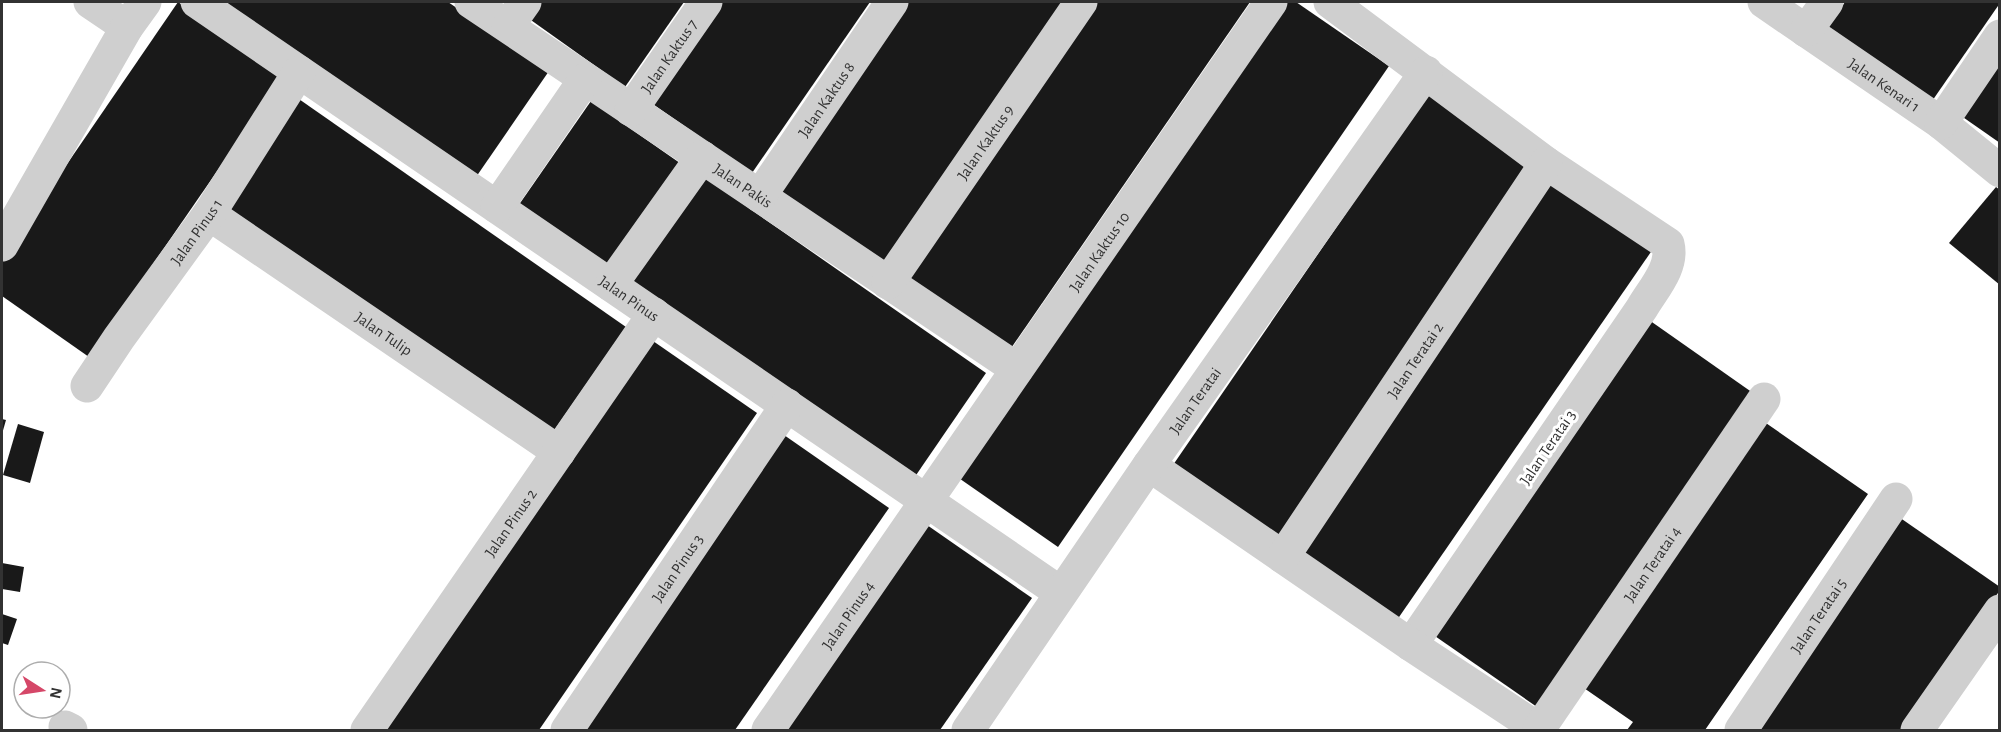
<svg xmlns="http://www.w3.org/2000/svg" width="2001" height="732" font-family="'Alegreya Sans',sans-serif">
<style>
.building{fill:#191919}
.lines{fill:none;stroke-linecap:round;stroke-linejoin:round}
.minor{stroke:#cfcfcf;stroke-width:33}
.labels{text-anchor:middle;stroke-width:6;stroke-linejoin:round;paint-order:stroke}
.street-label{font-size:16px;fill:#323232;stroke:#fff}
</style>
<rect width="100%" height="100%" fill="#fff"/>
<g class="building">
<path d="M178,2L284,74L89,357L2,296V259Z"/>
<path d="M219,2H448L549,71L474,180Z"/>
<path d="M529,2H684L625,87L521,13Z"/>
<path d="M715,2H870L752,173L647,100Z"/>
<path d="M908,2H1064L884,263L778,190Z"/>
<path d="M1094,2H1250L1007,354L902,281Z"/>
<path d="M1279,2H1296L1389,66L1058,547L953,474Z"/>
<path d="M1845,2H2000V3L1930,104L1825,32Z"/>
<path d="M2000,52V143L1957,113Z"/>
<path d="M1430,91L1536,164L1278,538L1173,465Z"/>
<path d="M296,97L626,327L551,435L221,205Z"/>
<path d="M591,101L687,168L612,276L516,209Z"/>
<path d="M697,172L986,373L912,481L623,280Z"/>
<path d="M1550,173L1655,246L1397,620L1292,547Z"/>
<path d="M1996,187L2000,190V285L1949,243Z"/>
<path d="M1649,320L1753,393L1537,707L1432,634Z"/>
<path d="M653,341L757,413L539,730H384Z"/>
<path d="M2,419L6,420L2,434Z"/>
<path d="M1763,421L1868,494L1705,730H1627L1633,722L1581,686Z"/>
<path d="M18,424L44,432L30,483L3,475Z"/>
<path d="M784,435L889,508L735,730H580Z"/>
<path d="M1896,515L2000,587V590L1903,730H1748Z"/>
<path d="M927,525L1032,598L940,730H785Z"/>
<path d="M2,563L24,567L20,592L2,589Z"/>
<path d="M2,614L17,619L8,645L2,643Z"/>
</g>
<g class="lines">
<g class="minor">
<path d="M90,2L127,27"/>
<path id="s1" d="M197,2L1061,593"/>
<path id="s2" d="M471,2L1017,369"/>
<path d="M1330,2L1546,163L1668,244C1674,267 1653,289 1642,308L1411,645"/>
<path id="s3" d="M1764,2L1941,123L2000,171"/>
<path d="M508,26L525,2"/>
<path d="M1806,31L1827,2"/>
<path id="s4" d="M631,110L706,2"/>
<path d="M1941,123L2000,36"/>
<path id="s5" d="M760,196L892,2"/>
<path d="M497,207L585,79"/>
<path id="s6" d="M209,214L559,452"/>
<path d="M2,245L127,27L145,2"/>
<path id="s7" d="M888,283L1081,2"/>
<path d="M611,285L702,157"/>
<path id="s8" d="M87,386L119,338L209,214L299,72"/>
<path d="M1149,465L1411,645L1540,730"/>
<path id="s9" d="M1283,557L1546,163"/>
<path d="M65,727L71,730"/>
<path id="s10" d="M1539,729L1764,399"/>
<path id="s11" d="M367,730L654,314"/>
<path id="s12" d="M567,730L787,405"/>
<path id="s13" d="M768,730L1271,2"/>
<path id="s14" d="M968,730L1149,465L1426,72"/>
<path id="s15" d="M1741,730L1896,499"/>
<path d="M1917,730L2000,611"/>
</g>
</g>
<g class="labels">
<g class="street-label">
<text dy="6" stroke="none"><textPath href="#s4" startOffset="66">Jalan Kaktus 7</textPath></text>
<text dy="6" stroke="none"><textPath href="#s3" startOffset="146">Jalan Kenari 1</textPath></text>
<text dy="6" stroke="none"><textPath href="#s5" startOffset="117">Jalan Kaktus 8</textPath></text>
<text dy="6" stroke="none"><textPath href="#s7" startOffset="171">Jalan Kaktus 9</textPath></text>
<text dy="6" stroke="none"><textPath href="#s2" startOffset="328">Jalan Pakis</textPath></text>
<text dy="6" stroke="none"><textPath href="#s8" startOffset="189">Jalan Pinus 1</textPath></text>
<text dy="6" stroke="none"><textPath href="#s13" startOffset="582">Jalan Kaktus 10</textPath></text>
<text dy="6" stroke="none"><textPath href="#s1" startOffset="524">Jalan Pinus</textPath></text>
<text dy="6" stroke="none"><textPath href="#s6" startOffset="212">Jalan Tulip</textPath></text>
<text dy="6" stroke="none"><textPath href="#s9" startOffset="237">Jalan Teratai 2</textPath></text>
<text dy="6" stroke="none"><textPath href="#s14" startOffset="400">Jalan Teratai</textPath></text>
<text transform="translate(1547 447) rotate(-56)" y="6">Jalan Teratai 3</text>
<text dy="6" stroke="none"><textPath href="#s11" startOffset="252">Jalan Pinus 2</textPath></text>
<text dy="6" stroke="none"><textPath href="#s10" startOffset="200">Jalan Teratai 4</textPath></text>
<text dy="6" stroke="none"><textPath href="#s12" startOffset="196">Jalan Pinus 3</textPath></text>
<text dy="6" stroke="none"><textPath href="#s15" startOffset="138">Jalan Teratai 5</textPath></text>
<text dy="6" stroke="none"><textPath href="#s13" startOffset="140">Jalan Pinus 4</textPath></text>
</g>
</g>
<rect width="2001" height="732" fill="none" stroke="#323232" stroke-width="6"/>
<g transform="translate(42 690) rotate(102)"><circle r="28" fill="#ffffff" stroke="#adadad" stroke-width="1.5"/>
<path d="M0-4.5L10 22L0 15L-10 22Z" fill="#d54768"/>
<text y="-9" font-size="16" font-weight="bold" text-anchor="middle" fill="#323232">N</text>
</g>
</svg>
